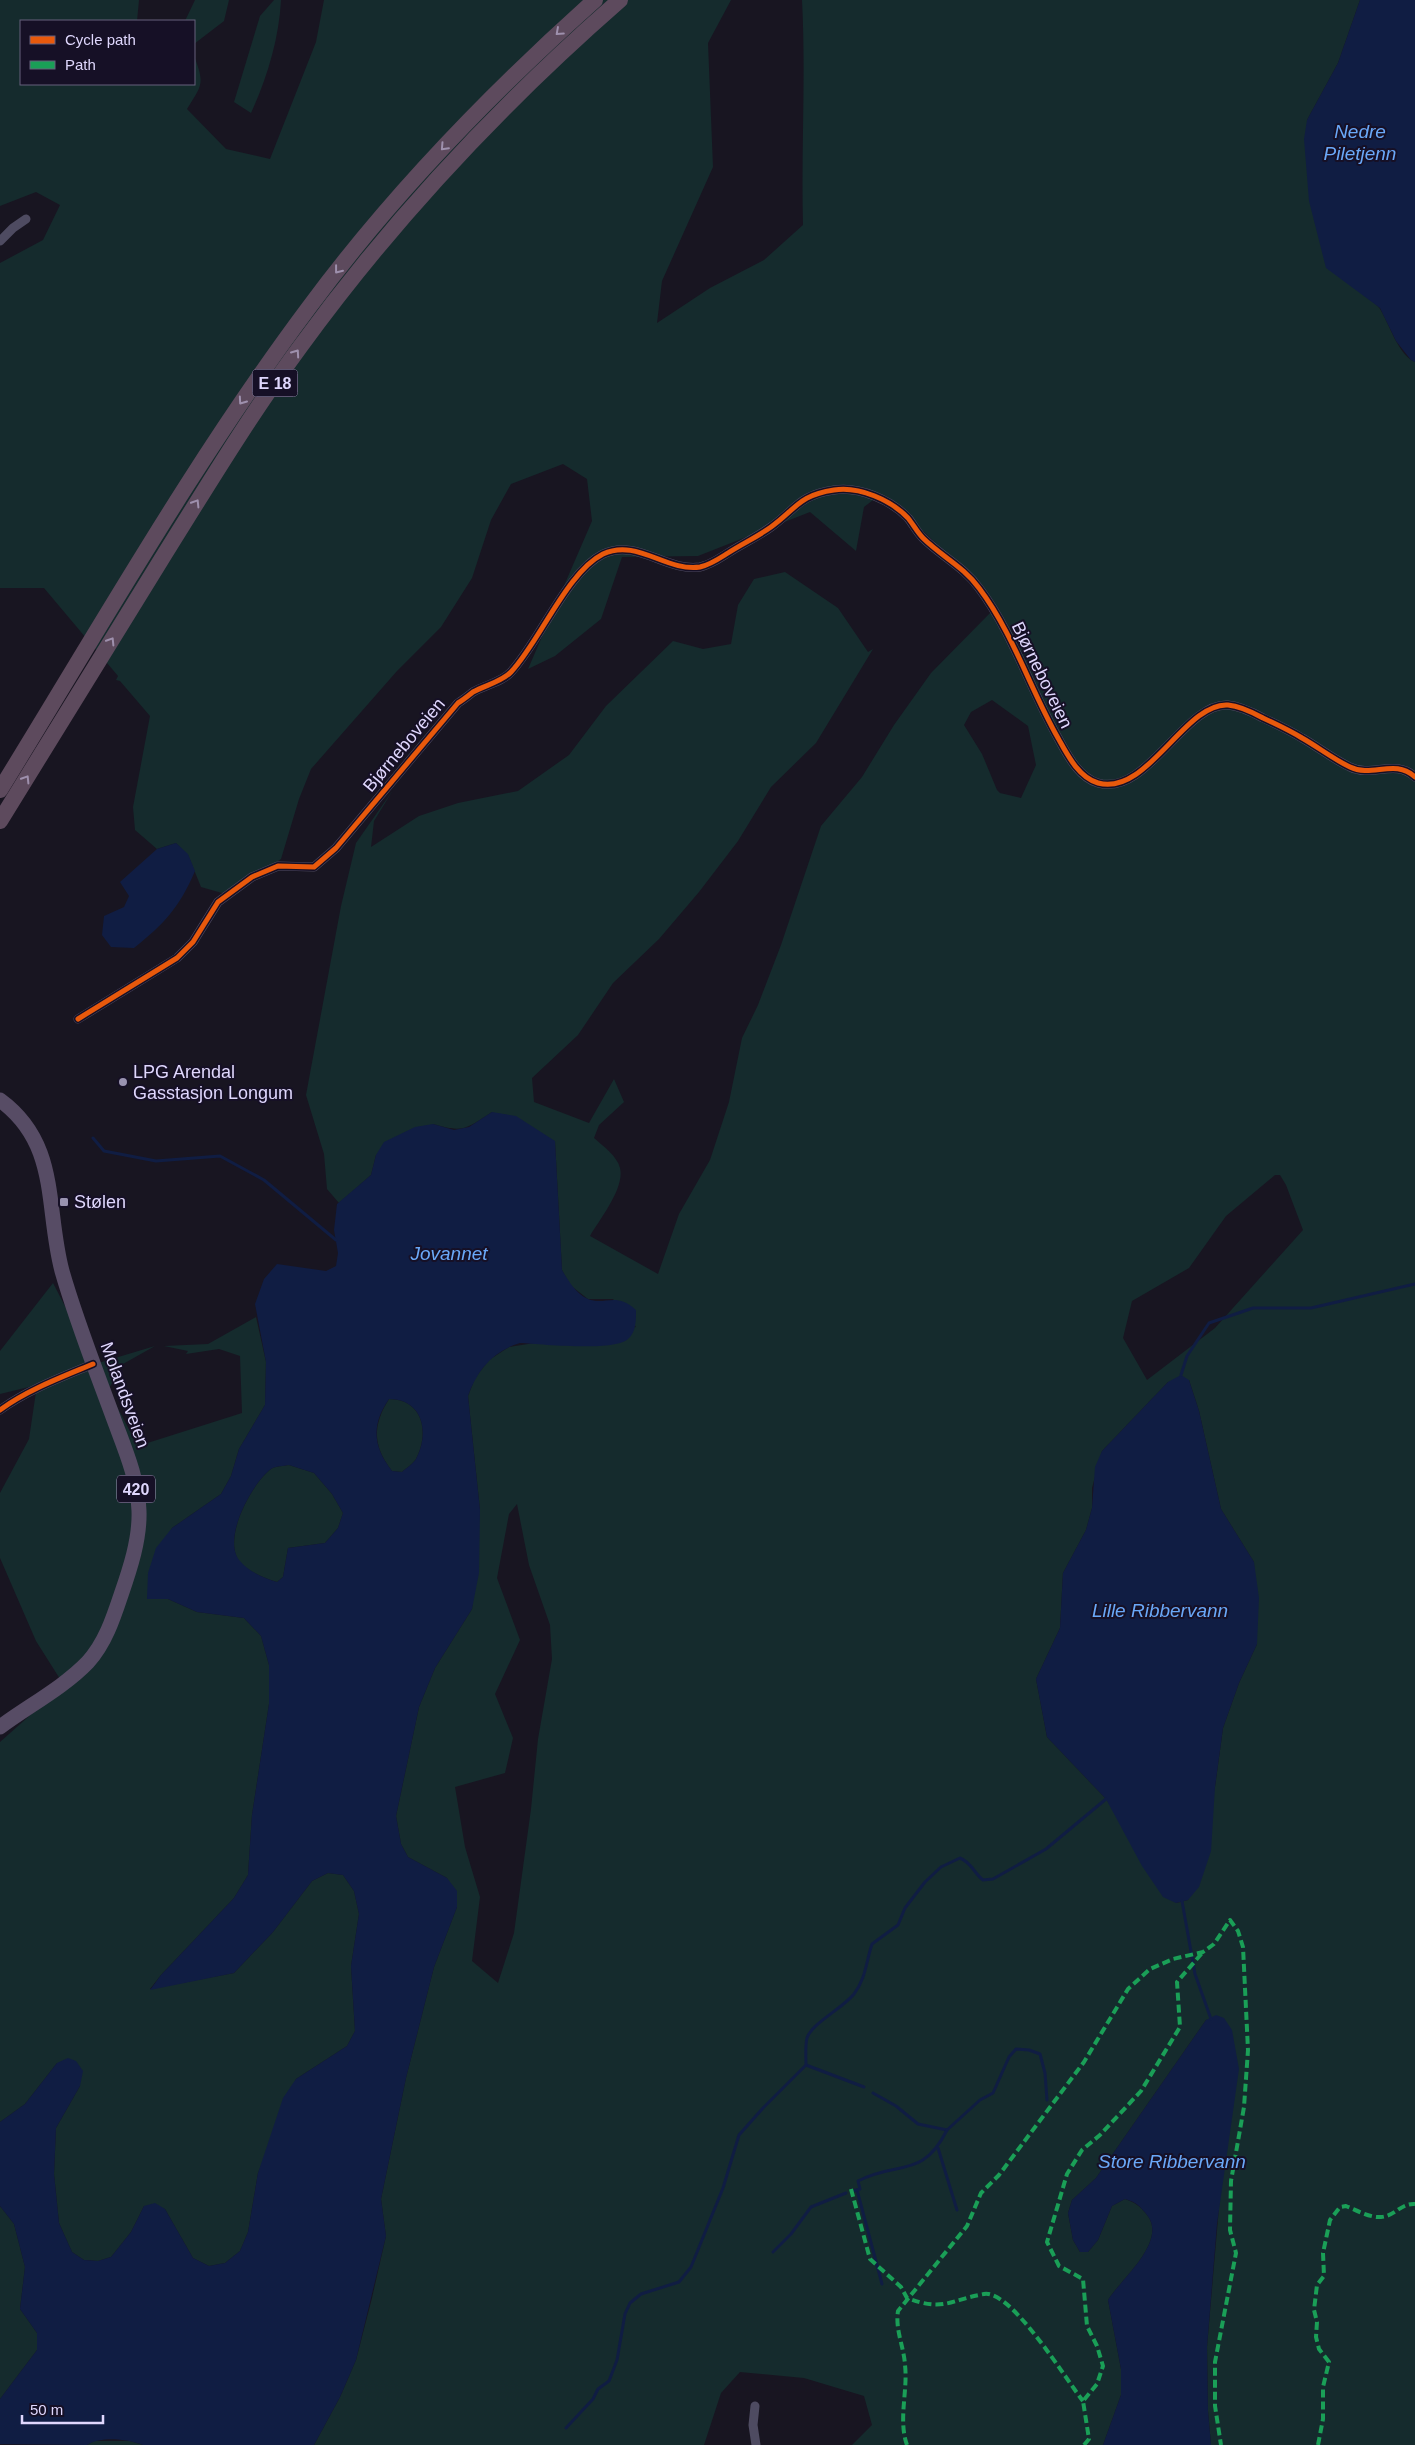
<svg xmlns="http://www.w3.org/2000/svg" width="1415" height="2445" font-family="Helvetica,sans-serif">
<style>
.green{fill:#152b2d;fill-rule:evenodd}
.water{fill:#101d43;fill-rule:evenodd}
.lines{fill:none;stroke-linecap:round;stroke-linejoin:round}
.stream{stroke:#101d43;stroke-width:3}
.street{stroke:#4e4b61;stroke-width:9}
.primary{stroke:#574c65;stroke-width:15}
.highway{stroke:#5d4a5d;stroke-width:16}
.quiet{stroke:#1a9f57;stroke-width:4;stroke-dasharray:8 4;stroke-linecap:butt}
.cycleway-casing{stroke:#161026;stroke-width:8}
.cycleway{stroke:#e8590c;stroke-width:5}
.oneway{stroke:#9e90ad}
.poi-dot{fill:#9993b0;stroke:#161026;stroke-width:2}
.labels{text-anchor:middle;stroke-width:4;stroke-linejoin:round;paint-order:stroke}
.shield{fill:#161026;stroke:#a39bbc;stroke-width:1}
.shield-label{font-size:16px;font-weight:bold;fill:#dfd7fd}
.street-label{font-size:18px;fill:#dfd7fd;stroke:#161026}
.poi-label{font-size:18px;fill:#dfd7fd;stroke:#161026;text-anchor:start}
.water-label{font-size:19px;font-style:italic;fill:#6aa8f8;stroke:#161026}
</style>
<rect width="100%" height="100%" fill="#181521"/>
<g class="green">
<path d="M0,0H139L137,21H21V84H194V56C205,84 202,85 187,109L226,149L270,159L316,42L324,0H731L708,43L713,167L662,281L657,323L710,288L764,260L803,225C801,150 806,75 802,0H1360L1338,63L1307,120L1362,294C1367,298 1376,303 1380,309C1389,323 1398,355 1415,362V2445H1211L1208,2411L1207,2347L1221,2184L1211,2019L1206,2020L1096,2178L1072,2200L1068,2213L1073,2240L1080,2252H1088L1098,2240L1112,2206L1125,2199C1136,2203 1140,2206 1147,2215C1168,2241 1121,2279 1108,2300L1121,2369V2395L1103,2445H852L872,2425L864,2396L804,2378L740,2372L721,2393L704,2445H314L340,2397L356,2360L372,2298L386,2236L381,2199L406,2078L434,1967L457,1907L447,1878L408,1857L401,1844L396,1816L419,1707L435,1668L472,1609L480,1510L468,1396L475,1378L489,1360L509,1347L636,1327L613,1299H588L570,1285L562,1270L555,1142L492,1112C466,1129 463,1133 433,1124L376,1155L371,1175L339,1203L327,1189L324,1154L306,1095L341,906L356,843L393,790L374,821L371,847L419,816L458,803L518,791L569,755L606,706L673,641L703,649L731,644L738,605L754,579L785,572L838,608L868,652L873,649L816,743L771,787L738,841L699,892L659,939L613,983L578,1035L532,1078L534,1102L589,1123L614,1079L624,1102L599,1125L594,1138C603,1146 617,1156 620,1168C625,1188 600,1219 590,1236L658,1274L679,1214L710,1160L729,1102L742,1038L758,1005L781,945L821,826L862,777L894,725L931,673L991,612L969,575L923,531L877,497L864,507L856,551L810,512L698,556L622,557L601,619L555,656L528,669L592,521L587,479L563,464L511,484L491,520L472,578L441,627L397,671L311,769L299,799L281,859L229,895L201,887L188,855L176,843L157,849L135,830L133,807L150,716L120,681L116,680L118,676L44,588H0V263L43,240L60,205L36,192L0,206ZM992,700L1028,726L1036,765L1021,798L1000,793L997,790L982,754L964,725L971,712ZM1275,1175H1280L1286,1185L1303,1230L1215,1328L1147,1380L1123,1338L1132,1301L1189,1268L1226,1216ZM1189,1380L1199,1411L1221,1509L1254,1562L1257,1644L1239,1683L1223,1728L1215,1787L1188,1900L1176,1903L1106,1799L1047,1737L1036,1679L1060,1628L1063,1573L1086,1530L1092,1508V1488L1102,1451L1168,1382ZM517,1504L529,1565L550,1625L552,1659L538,1739L531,1809L514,1933L498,1983L472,1961L480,1897L465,1847L455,1787L505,1773L513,1738L495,1694L520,1640L497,1578L509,1514Z"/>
<path d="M195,0H229L224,21L194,44V21H185Z"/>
<path d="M274,0H281C279,39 267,78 251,113L234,102L260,16Z"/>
<path d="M53,1283L95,1364L155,1346L123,1364L108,1390L138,1446L242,1413L240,1356L219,1349L186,1354L188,1351L164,1346L208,1344L256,1317L266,1362L265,1405L239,1449L231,1476L221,1494L172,1528L147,1599H168L197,1612L244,1618L261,1636L269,1665V1704L252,1815L248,1875L234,1898L161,1975L150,1989L234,1973L273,1932L312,1881L328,1873L343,1875L354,1891L359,1914L351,1966L355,2031L347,2046L296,2079L258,2173L248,2232L240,2251L225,2263L209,2266L193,2258L165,2209L144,2206L131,2232L111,2257L98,2261L84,2260L72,2252L59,2223L54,2174L56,2128L80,2086L57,2063L25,2104L0,2122V1742L36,1710L60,1679L36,1641L0,1558V1493L29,1439L37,1385L0,1394V1351Z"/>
<path d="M389,1399C423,1399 430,1433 416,1459C413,1464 406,1468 402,1472L392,1471C373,1446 372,1426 389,1399Z"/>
<path d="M289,1465L314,1473L332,1494L343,1513L338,1528L325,1543L288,1548L283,1577L277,1582C264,1578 249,1572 240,1562C221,1540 252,1483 271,1469C275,1466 284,1466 289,1465Z"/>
<path d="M0,2206L14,2224L25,2267L20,2309L37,2333V2350L0,2399Z"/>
<path d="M94,2441H130L143,2445H87Z"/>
</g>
<g class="water">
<path d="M1360,0H1415V362L1411,360L1396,341L1380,308L1326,268L1309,201L1304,139L1307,120L1338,63Z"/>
<path d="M176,843L188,854L195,871C179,908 165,923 134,948L111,947L102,935L104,916L124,907L129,896L120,882L157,849Z"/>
<path d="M492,1112L516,1116L555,1141L562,1270C568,1280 576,1294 588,1299C605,1306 616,1291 636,1310C636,1321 636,1332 628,1339C614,1352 541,1344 520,1343C493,1351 477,1370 468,1396L480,1510L479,1573L472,1609L435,1668L419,1707L396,1816L401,1844L408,1857L447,1878L457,1891V1907L434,1967L406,2078L381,2199L386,2236L356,2360L340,2397L314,2445H143C127,2439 102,2436 87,2445L0,2444V2399L37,2350V2333L20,2309L25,2267L14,2224L0,2206V2122L25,2104L57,2063L68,2058L76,2061L83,2071L80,2086L56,2128L54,2174L59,2223L72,2252L84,2260L98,2261L111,2257L131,2232L144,2206L155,2203L165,2209L193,2258L209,2266L225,2263L240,2251L248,2232L258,2173L283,2098L296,2079L347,2046L355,2031L351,1966L359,1914L354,1891L343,1875L328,1873L312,1881L273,1932L234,1973L150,1990L161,1975L234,1898L248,1875L252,1815L269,1704V1665L261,1636L244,1618L197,1612L168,1599H147L148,1573L156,1548L172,1528L221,1494L231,1476L239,1449L265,1405L266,1362L255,1304L264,1279L277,1264L326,1271L336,1266L338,1253L334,1230L337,1204L371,1175L376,1155L384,1142L415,1127L433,1124L454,1130L469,1127ZM389,1399C423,1399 430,1433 416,1459C413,1464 406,1468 402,1472L392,1471C373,1447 371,1425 389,1399ZM289,1465L314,1473L332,1494L343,1513L338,1528L325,1543L288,1548L283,1577L277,1582C264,1578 249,1572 240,1561C221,1540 252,1483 271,1469C275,1466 284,1466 289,1465Z"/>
<path d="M1181,1375L1189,1380L1199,1411L1221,1509L1254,1562L1259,1598L1257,1644L1239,1683L1223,1728L1215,1787L1211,1851L1199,1887L1188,1900L1176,1903L1163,1897L1142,1866L1106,1799L1047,1737L1036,1679L1060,1628L1063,1573L1086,1530L1092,1508L1095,1467L1102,1451L1168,1382Z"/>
<path d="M1216,2015L1224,2018L1232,2030L1239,2069L1217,2224L1207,2347L1208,2411L1211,2445H1103L1121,2395V2369L1108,2300C1121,2279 1168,2241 1147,2215C1140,2206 1136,2202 1125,2199L1112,2206L1098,2240L1088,2252H1080L1073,2240L1068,2213L1072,2200L1096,2178L1206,2020Z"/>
</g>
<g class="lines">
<g class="stream">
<path d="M93,1138L104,1151L156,1161L220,1156L264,1180L336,1240"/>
<path d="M1181,1375L1187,1356L1209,1323L1253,1308H1311L1415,1284"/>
<path d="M1182,1901L1195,1974L1211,2019"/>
<path d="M806,2065L864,2087"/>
<path d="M873,2093L896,2106L918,2124L947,2130L980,2100L993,2093L1009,2057L1016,2049L1029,2050L1040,2054L1045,2073L1047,2100"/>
<path d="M938,2148L957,2210"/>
<path d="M857,2190L882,2284"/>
<path d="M853,2191L860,2189L858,2181C898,2160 922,2180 947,2130"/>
<path d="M773,2252L791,2234L811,2207L846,2193"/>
<path d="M566,2428L593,2399L598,2389L609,2381L617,2360L625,2314L630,2303L641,2294L679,2282L691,2267L723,2188L739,2135L763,2108L806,2065C806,2057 805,2046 807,2038C811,2024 843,2008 854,1994C866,1978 866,1962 872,1944L898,1925L905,1908L925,1882L941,1867L960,1858C972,1863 973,1872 983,1880L993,1879L1046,1849L1106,1799"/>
</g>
<g class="street">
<path d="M0,241L13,228L26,219"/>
<path d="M78,1019L177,958L193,942L218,902L252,877L278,866L314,867L336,848L458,703C463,700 468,696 473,692C485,685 502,682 511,672C540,641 567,572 603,554C637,538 666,572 700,567C710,565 720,558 728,553C742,544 757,537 771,527C796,509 799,495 834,490C859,486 891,500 908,518C913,524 917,532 923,538C941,556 964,567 979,588C1013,633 1030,689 1058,738C1067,754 1078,777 1098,783C1147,797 1185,702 1228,705C1240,706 1252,712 1263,718C1276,724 1289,730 1302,738C1318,747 1333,759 1350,767C1372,778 1395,758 1415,777"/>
<path d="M0,1410C27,1390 62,1377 93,1364"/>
<path d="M755,2406L753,2425L756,2445"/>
</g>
<path class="primary" d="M0,1100C60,1144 45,1207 62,1271C76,1320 95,1368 113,1417C124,1447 138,1478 139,1511C140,1539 130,1569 121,1595C113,1619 105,1643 88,1662C63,1688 28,1706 0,1727"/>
<g class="highway">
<path d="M0,790C100,628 196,458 310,306C393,194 491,93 595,0"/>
<path d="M0,821C54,734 107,647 161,560C206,488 250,415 300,347C393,219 501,104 620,0"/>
</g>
<g class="quiet">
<path d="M851,2189L870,2259L901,2287L907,2298C944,2312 950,2300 984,2294C1011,2289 1067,2381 1083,2401"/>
<path d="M907,2445C898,2420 908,2391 905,2365C904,2347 895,2330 898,2311L967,2226L981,2193L999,2175L1084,2062L1128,1989L1150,1969L1173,1959L1203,1952L1214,1944L1230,1920L1238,1931L1243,1947L1248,2050L1244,2107L1231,2181L1230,2230L1236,2253L1215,2362V2406L1221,2445"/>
<path d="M1084,2445L1089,2439L1083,2401L1097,2384L1103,2366L1097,2346L1087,2326L1083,2279L1059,2266L1047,2242L1067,2174L1082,2150L1100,2135L1141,2091L1180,2027L1177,1982L1203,1952"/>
<path d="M1318,2445L1323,2419V2387L1329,2362L1319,2349L1316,2337L1317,2322L1314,2310L1317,2285L1324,2276L1323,2253L1330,2220L1340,2207L1346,2206C1356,2210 1370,2218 1381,2217C1395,2216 1401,2203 1415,2204"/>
</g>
<g class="cycleway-casing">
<g id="cycleway">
<path d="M78,1019L177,958L193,942L218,902L252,877L278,866L314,867L336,848L458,703C463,700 468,696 473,692C485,685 502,682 511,672C540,641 567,572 603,554C637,538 666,572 700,567C710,565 720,558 728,553C742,544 757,537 771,527C796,509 799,495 834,490C859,486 891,500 908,518C913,524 917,532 923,538C941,556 964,567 979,588C1013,633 1030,689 1058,738C1067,754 1078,777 1098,783C1147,797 1185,702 1228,705C1240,706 1252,712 1263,718C1276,724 1289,730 1302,738C1318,747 1333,759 1350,767C1372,778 1395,758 1415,777"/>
<path d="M0,1410C27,1390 62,1377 93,1364"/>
</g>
</g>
<use href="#cycleway" class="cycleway"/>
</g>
<defs><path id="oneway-chevron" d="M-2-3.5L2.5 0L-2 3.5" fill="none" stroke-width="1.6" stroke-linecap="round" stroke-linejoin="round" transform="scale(1.25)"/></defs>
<g class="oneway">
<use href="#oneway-chevron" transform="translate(559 32) rotate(138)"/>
<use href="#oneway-chevron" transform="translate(444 147) rotate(133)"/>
<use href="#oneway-chevron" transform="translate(338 270) rotate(128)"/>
<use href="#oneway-chevron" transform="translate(296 353) rotate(-55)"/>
<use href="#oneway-chevron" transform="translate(242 401) rotate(125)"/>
<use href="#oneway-chevron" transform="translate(196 503) rotate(-58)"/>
<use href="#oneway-chevron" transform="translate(111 641) rotate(-58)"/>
<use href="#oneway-chevron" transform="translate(26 779) rotate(-58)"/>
</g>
<g class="poi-dot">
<circle cx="123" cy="1082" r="5"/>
<rect x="59" y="1197" width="10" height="10" rx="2.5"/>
</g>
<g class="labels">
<g class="shield">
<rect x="252.5" y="369.5" width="45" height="27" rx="4"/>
<rect x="117" y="1475.5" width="38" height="27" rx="4"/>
</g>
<g class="shield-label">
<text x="275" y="389">E 18</text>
<text x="136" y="1495">420</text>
</g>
<g class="street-label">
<text transform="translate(1042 675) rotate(64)" y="6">Bjørneboveien</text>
<text transform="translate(404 745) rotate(-50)" y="6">Bjørneboveien</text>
<text transform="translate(125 1395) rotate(70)" y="6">Molandsveien</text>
</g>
<g class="poi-label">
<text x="133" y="1078">LPG Arendal<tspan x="133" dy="21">Gasstasjon Longum</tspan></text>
<text x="74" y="1208">Stølen</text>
</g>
<g class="water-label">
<text x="1360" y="138">Nedre<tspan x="1360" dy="22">Piletjenn</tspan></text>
<text x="449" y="1260">Jovannet</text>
<text x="1160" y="1617">Lille Ribbervann</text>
<text x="1172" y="2168">Store Ribbervann</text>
</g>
</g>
<rect x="20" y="20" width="175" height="65" fill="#161026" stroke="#66607c"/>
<rect x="30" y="36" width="25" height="8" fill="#e8590c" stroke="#66607c"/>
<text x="65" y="45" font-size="15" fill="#dfd7fd">Cycle path</text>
<rect x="30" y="61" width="25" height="8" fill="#1a9f57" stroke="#66607c"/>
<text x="65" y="70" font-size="15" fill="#dfd7fd">Path</text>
<path d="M22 2415v8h81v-8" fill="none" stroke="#dfd7fd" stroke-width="2.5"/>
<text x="30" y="2415" font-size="15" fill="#dfd7fd" stroke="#161026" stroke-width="4" paint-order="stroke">50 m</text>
</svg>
